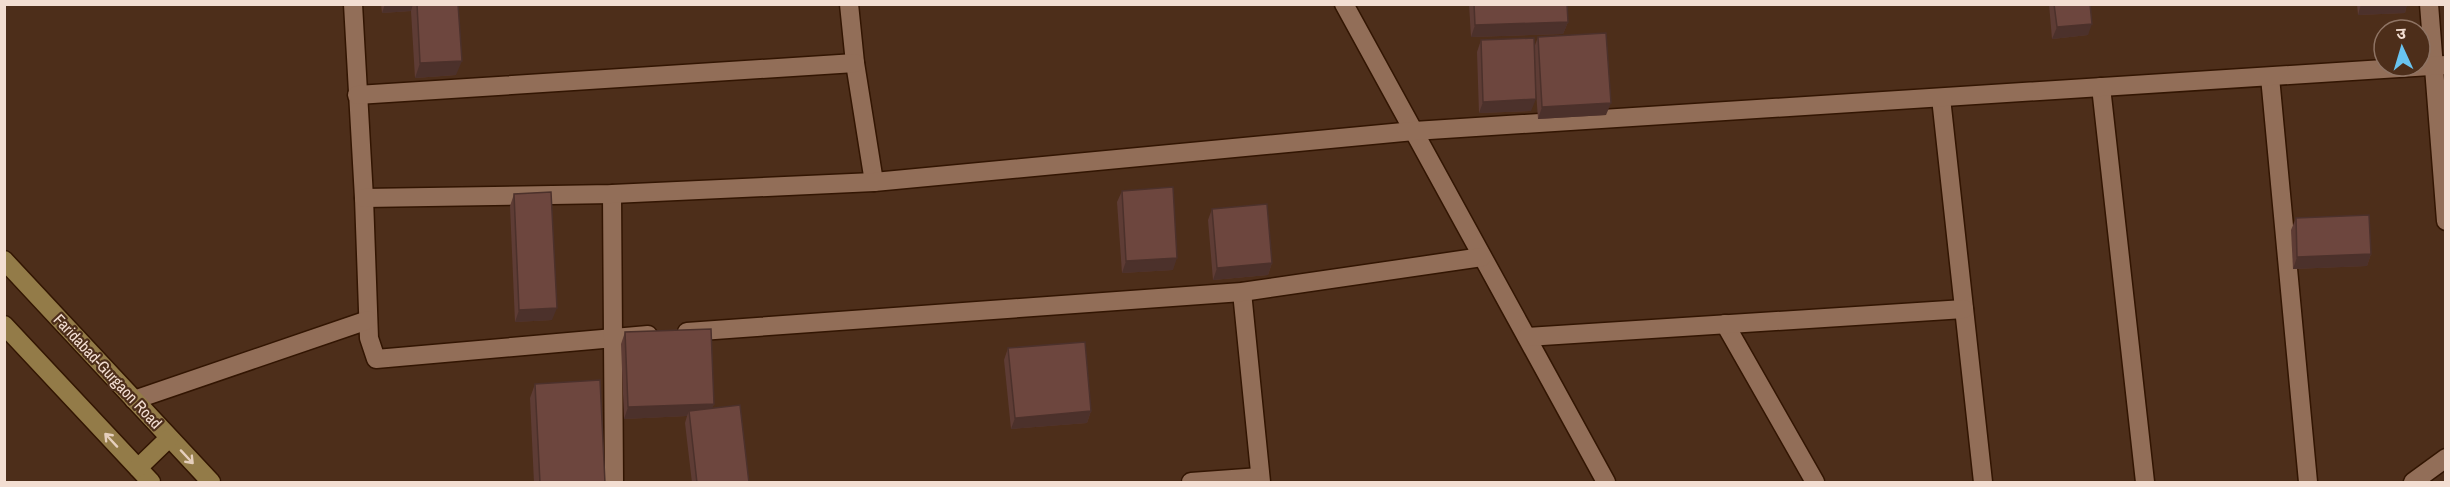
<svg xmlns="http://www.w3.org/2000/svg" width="2450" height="487" font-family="'Archivo Narrow','Noto Sans Devanagari',sans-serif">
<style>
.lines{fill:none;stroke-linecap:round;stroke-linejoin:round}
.minor-casing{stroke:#321502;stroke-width:21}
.secondary-casing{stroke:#321502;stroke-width:21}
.minor{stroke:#926e58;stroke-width:18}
.secondary{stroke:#937b48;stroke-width:18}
.wall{fill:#5e3c35}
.shaded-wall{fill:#4c312b}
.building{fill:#6d463e;stroke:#4c312b;stroke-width:1.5}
.oneway{stroke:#e5cfbd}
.labels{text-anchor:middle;stroke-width:4.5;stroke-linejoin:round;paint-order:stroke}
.street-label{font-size:16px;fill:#f3ded2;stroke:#4d2e1a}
</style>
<rect width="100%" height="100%" fill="#4d2e1a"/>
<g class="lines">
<g class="minor-casing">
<g id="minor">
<path d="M353,4L364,198L369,338L376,359L648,335"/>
<path d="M849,4L855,63L874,182"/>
<path d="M1344,4L1606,482"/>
<path d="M2429,4L2446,221"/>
<path d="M2270,77L2308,482"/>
<path d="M2101,87L2145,482"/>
<path d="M357,95L855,63"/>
<path d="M1941,98L1983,482"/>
<path d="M612,194L614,482"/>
<path d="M364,198L612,194L874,182L1414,131L2446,65"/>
<path d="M1242,292L1261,482"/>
<path d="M1725,324L1815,482"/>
<path d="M687,332L1242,292L1482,257"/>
<path d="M1527,337L1964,309"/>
<path d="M134,400L368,320"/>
<path d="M1191,482L1260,477"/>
<path d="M2413,482L2446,458"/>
</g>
</g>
<g class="secondary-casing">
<g id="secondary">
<path d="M4,260L211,482"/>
<path d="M4,325L151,482"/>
<path d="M138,468L169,438"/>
</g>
</g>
<use href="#minor" class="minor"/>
<use href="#secondary" class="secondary"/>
</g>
<g class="wall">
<path d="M381,4H458L456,75L415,78L411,11L382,13Z"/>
<path d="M1469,4H1567L1568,22L1563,34L1471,37Z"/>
<path d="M2049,4H2090L2088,35L2052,39Z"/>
<path d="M2357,4H2407L2405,13L2358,15Z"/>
<path d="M1538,37L1606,115L1538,119L1534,63L1531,111L1479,113L1477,52L1481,40L1534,48Z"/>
<path d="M1122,191L1173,270L1122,273L1117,202Z"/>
<path d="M514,194L552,320L515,322L510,206Z"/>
<path d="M1212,209L1272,263L1268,275L1213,280L1208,220Z"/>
<path d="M2296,218L2371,254L2367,266L2293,269L2291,230Z"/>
<path d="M625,332L714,404L712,408L749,483H692L685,423L687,416L624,419L621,344Z"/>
<path d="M1008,348L1091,411L1087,423L1011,429L1004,360Z"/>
<path d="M535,384L605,483H534L530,398Z"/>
</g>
<g class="shaded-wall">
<path d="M385,4H413L411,11L382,13Z"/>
<path d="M2361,4H2407L2405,13L2358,15Z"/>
<path d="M1568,22L1563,34L1471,37L1475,25Z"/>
<path d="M2092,24L2088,35L2052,39L2057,27Z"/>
<path d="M462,61L456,75L415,78L420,63Z"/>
<path d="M1536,99L1531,111L1479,113L1483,102Z"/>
<path d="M1611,103L1606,115L1538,119L1542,107Z"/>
<path d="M2371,254L2367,266L2293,269L2297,257Z"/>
<path d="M1177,258L1173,270L1122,273L1126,261Z"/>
<path d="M1272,263L1268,275L1213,280L1217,268Z"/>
<path d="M557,308L552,320L515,322L519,310Z"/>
<path d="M714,404L709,416L689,411L687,416L624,419L628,407Z"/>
<path d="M1091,411L1087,423L1011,429L1015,418Z"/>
</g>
<g class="building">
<path d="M417,4H458L462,61L420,63Z"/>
<path d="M1474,4H1567L1568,22L1475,25Z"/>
<path d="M2054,4H2090L2092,24L2057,27Z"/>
<path d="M1606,33L1611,103L1542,107L1538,37Z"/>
<path d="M1534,38L1536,99L1483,102L1481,40Z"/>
<path d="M1173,187L1177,258L1126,261L1122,191Z"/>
<path d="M551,192L557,308L519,310L514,194Z"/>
<path d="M1267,204L1272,263L1217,268L1212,209Z"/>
<path d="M2369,215L2371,254L2297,257L2296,218Z"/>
<path d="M711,329L714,404L628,407L625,332Z"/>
<path d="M1085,342L1091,411L1015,418L1008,348Z"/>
<path d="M600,380L605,483H540L535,384Z"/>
<path d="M740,405L749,483H697L689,411Z"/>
</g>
<defs><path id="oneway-shaft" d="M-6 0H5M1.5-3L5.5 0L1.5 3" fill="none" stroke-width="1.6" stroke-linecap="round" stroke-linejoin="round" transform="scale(1.5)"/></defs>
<g class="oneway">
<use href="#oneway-shaft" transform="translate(111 440) rotate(-133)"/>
<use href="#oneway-shaft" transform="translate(187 457) rotate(47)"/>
</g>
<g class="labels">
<g class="street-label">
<text transform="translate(108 371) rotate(47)" y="6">Faridabad-Gurgaon Road</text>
</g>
</g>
<rect width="2450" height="487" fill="none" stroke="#f3ded2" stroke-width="12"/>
<g transform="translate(2402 48) rotate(356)"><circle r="28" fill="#4d2e1a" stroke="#8f7464" stroke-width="1.5"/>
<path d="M0-4.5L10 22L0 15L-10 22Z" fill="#69c4f0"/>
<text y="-9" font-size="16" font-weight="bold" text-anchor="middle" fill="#f3ded2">उ</text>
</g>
</svg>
